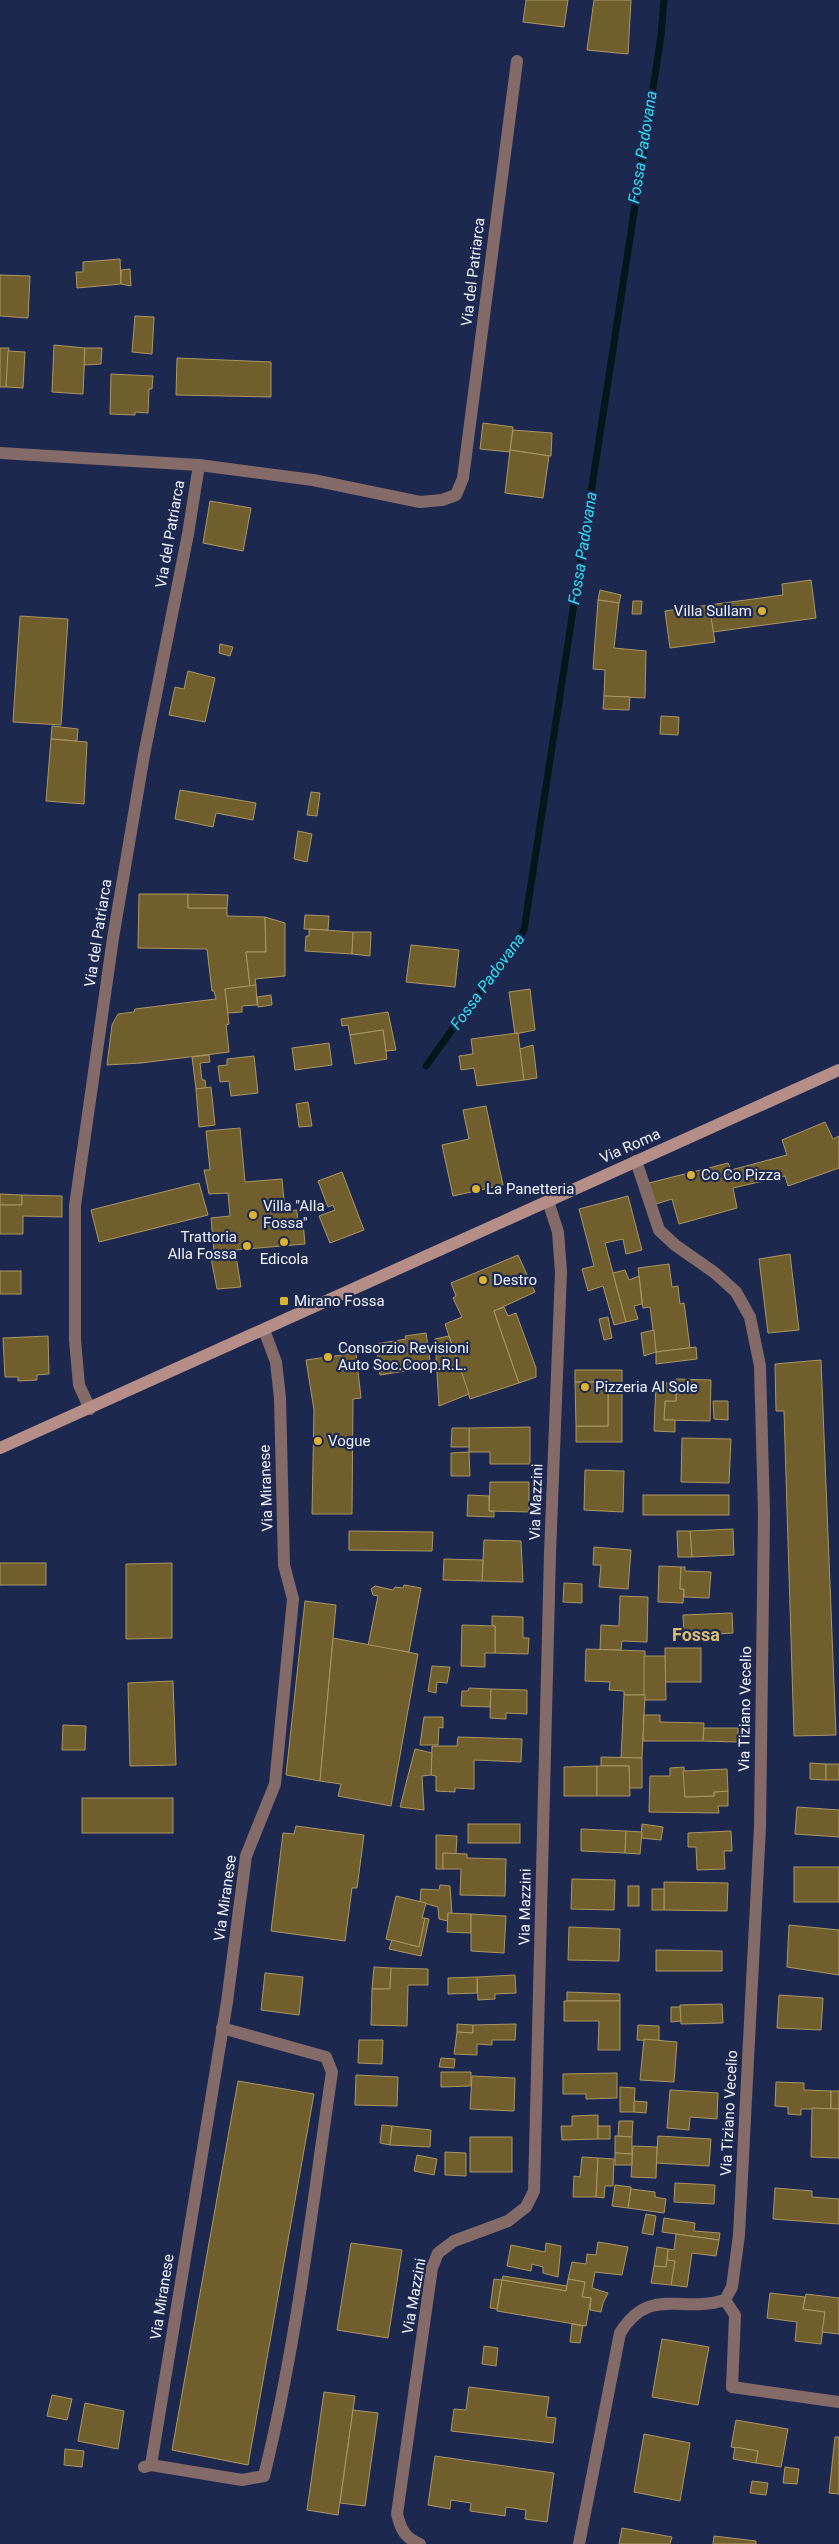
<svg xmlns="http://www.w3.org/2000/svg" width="839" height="2544" font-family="Roboto,sans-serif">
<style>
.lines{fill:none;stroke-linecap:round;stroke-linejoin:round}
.stream{stroke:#03171b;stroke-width:7}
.building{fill:#705e2c;stroke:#ab9765}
.street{stroke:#846b67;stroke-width:12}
.secondary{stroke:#b58e88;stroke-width:12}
.poi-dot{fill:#dcb233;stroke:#1d284f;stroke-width:2}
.labels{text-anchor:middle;stroke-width:4.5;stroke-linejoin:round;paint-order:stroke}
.street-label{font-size:15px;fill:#eef2fc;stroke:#1d284f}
.poi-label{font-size:15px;fill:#eef2fc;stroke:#1d284f;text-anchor:start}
.water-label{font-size:16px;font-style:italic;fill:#2bdff7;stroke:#1d284f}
.quarter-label{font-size:18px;font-weight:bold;fill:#dabe73;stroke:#1d284f}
</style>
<rect width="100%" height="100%" fill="#1d284f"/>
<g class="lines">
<path class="stream" d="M426,1066L524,930L661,36L664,0"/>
</g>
<g class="building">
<path d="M526,0H568L564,27L523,22Z"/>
<path d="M594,0H631L628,54L587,50Z"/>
<path d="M120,259L121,284L77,288L76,272H83V262Z"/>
<path d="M130,269L131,286L121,284V270Z"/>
<path d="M0,275L30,276L28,318L0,316Z"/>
<path d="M135,316L154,317L152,354L132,352Z"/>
<path d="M54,345L85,348L83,394L52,392Z"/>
<path d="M0,348H9L6,387H0Z"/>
<path d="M85,348H102L101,364L84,365Z"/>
<path d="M8,351L25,352L23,388L6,387Z"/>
<path d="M177,358L271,362V397L176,395Z"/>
<path d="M111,374L153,376L152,389H149L148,413L135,412V415L110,414Z"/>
<path d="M483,423L513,427L510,452L480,449Z"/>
<path d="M513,430L552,433L551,456L510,450Z"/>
<path d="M510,450L549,456L543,498L505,493Z"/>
<path d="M210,501L251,508L243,551L203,543Z"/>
<path d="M811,580L816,618L713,632L709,605L783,595L782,584Z"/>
<path d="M600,590L621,595L619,603L598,600Z"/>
<path d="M598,600L619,603L614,648L646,651L645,698L604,696L605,670L593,669Z"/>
<path d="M633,601H642L641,614H632Z"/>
<path d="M709,605L715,642L670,648L665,611Z"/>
<path d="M20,616L68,619L61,725L13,722Z"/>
<path d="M220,644L233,647L230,656L219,653Z"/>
<path d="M188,671L215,678L205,722L169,715L175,687L184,689Z"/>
<path d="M604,696L630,697L629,710L603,709Z"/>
<path d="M661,716L679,717L678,735L660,734Z"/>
<path d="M52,726L78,729L77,741L51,739Z"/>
<path d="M51,739L87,742L84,804L46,801Z"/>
<path d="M180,790L256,803L253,820L216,813L213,827L175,819Z"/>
<path d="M311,792L320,793L317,816L307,815Z"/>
<path d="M298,831L312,834L307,862L294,859Z"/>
<path d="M139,894H188V908H227V916L265,917L266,952H246L250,986L225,989L229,1024L226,1025L229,1052L141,1063L107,1065L112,1025L118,1014L134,1012L135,1009L216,999L214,991H212L207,949L138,948Z"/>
<path d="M188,894L228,895L227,908H188Z"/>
<path d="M305,915L329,916L328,930L304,929Z"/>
<path d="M265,917L285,923V976L255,979L256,985L250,986L246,952H266Z"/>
<path d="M309,929L353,932L352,954L305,951L306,936H309Z"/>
<path d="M353,932H371L370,956L352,954Z"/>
<path d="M411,945L459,950L455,987L406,982Z"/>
<path d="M256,985L257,1005L242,1006V1012L228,1013L225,989Z"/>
<path d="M530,989L535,1030L515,1034L509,992Z"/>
<path d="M271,995L272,1005L258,1007L257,997Z"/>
<path d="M388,1012L396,1050L386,1051L383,1030L350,1035L348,1025L342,1026L341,1019Z"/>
<path d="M383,1030L387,1059L355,1064L350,1035Z"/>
<path d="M518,1033L524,1080L477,1086L474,1068L461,1070L459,1056L473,1054L471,1039Z"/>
<path d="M329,1043L332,1065L295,1070L292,1048Z"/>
<path d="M533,1045L537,1078L524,1080L520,1049Z"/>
<path d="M209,1055L210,1062L200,1063L202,1080H205L206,1088L196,1089L192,1057Z"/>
<path d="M254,1056L258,1093L231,1096L229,1081L220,1082L218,1066L227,1065V1059Z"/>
<path d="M211,1087L215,1125L199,1127L196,1089Z"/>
<path d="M308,1102L312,1126L299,1127L296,1104Z"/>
<path d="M486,1106L503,1185L453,1196L442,1145L469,1139L463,1110Z"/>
<path d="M825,1122L833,1139L839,1136V1168L788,1186L785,1176L733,1188L737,1208L679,1224L672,1199L656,1204L649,1183L728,1163L731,1170L787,1155L782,1140Z"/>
<path d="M240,1128L245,1182L282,1179L285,1211L297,1210L298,1223H303L305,1244L235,1250L241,1287L217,1289L210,1253L214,1252L211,1218L230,1216L228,1193L209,1194L204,1170H210L206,1131Z"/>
<path d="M342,1172L364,1230L330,1243L319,1216L335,1210L333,1205L328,1207L318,1181Z"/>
<path d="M199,1183L208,1215L99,1242L91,1210Z"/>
<path d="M0,1194L22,1195V1205H0Z"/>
<path d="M22,1195L62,1196V1217L23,1216V1234H0V1205H22Z"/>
<path d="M628,1196L642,1250L626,1254L623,1239L605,1243L626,1322L614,1325L603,1286L588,1291L582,1269L594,1266L579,1209Z"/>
<path d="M790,1254L799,1330L768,1333L759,1259Z"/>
<path d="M518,1255L535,1292L494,1311L519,1383L470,1399L445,1324L462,1317L453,1298L456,1296L451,1283Z"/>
<path d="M669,1264L672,1287L678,1286L680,1304L684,1303L690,1348L656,1352L650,1307L643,1308L638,1268Z"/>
<path d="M625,1270L629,1280L639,1276L642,1304L634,1306L638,1319L626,1322L613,1273Z"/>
<rect x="0" y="1271" width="21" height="23"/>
<path d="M504,1307L508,1316L516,1313L536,1368V1377L519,1383L494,1311Z"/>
<path d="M608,1317L612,1338L604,1340L599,1319Z"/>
<path d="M654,1330L656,1352L644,1356L641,1333Z"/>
<path d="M426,1333L431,1367L380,1375L376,1344L406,1339L405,1336Z"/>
<path d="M48,1336L49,1374L37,1375V1380L18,1381V1377H5L3,1338Z"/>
<path d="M449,1336L469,1394L439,1406L435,1339Z"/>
<path d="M696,1347L697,1359L656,1364V1352Z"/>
<path d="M356,1353L361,1398L353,1399L352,1514H312L314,1410L306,1360Z"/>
<path d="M821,1360L836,1735L794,1736L784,1411H776L775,1364Z"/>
<path d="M575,1370H622V1442H576V1426H608V1382H575Z"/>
<path d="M676,1379L711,1380L710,1421L664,1420L665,1401H676Z"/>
<path d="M575,1382H608V1426H576Z"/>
<path d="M656,1383H676V1401H665L664,1420H675V1432L654,1431Z"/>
<path d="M713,1401H728V1420L714,1419Z"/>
<path d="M530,1427V1464H490V1452H469V1428Z"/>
<path d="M452,1428H469V1447H451Z"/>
<path d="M682,1438L731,1439L729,1483L681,1482Z"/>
<path d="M469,1452L470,1476H451V1453Z"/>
<path d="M585,1470L624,1471L623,1512L584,1510Z"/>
<path d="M490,1482H529V1512L489,1511Z"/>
<path d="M468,1495L489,1496V1511L494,1512V1517L467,1516Z"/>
<rect x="643" y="1495" width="86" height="20"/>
<path d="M733,1529L734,1555L692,1557L690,1531Z"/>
<path d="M349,1531L433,1532L432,1551L349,1550Z"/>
<path d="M677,1531H690L692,1557H678Z"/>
<path d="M484,1540L521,1541L523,1582L482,1581Z"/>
<path d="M594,1547L631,1550L628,1589L599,1587L601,1565H593Z"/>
<path d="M444,1559L483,1560L482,1581L443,1580Z"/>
<rect x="0" y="1563" width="46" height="22"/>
<path d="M172,1563V1638L126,1639V1564Z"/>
<path d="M659,1566L681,1567L680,1589H684L683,1603L658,1602Z"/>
<path d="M681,1567H685V1571L711,1572L709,1598L684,1597V1589H680Z"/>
<path d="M564,1583L582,1584V1603L563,1602Z"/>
<path d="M404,1585L421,1588L409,1652L368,1646L378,1596L373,1595L371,1589L375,1586L393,1590L395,1587L403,1588Z"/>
<path d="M620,1596L648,1597L647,1642L622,1641L621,1650H600L601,1625L619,1626Z"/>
<path d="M305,1601L336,1605L320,1781L286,1775Z"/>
<path d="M732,1613L733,1633L684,1636L683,1615Z"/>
<path d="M492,1616L523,1617V1638H529L528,1654L495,1653V1626L492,1625Z"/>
<path d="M462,1625L495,1626V1653H485V1667L461,1666Z"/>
<path d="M333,1638L418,1654L391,1806L338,1796L341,1784L320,1781Z"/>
<rect x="665" y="1648" width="36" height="34"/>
<path d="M586,1649L645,1651V1695H624V1691L609,1690L610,1682L585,1681Z"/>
<path d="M644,1656H665L666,1700H644Z"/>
<path d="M432,1666L450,1667L447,1683L437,1682L436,1693L428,1691Z"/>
<path d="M173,1681L176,1765L130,1766L128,1683Z"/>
<path d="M469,1688L491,1689L490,1707L461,1706L462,1691H468Z"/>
<path d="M491,1689L527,1690V1714L506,1713V1719L490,1718Z"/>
<path d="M624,1695H645L642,1758H621Z"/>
<path d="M644,1715H660V1722L704,1723L703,1741H643Z"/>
<path d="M424,1717H443V1728L439,1727L438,1745H420Z"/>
<path d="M63,1725L86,1726L85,1750H62Z"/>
<path d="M704,1728H738V1742L703,1741Z"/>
<path d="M458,1737L522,1739L521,1762L474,1760V1789L455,1788V1792L436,1791V1776L431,1775L432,1746H457Z"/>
<path d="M415,1749L432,1753L431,1775L422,1776L424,1810L400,1807Z"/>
<path d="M601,1757L642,1758V1788H629V1766H601Z"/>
<path d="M810,1763L826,1764V1780L810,1779Z"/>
<rect x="826" y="1764" width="13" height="16"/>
<path d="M597,1766V1796H564V1767Z"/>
<path d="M597,1766H629L630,1796H597Z"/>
<path d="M684,1767L685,1797L714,1796V1792L728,1791V1806H718L719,1813L649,1812L650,1776H670V1768Z"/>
<path d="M727,1769L728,1791L714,1792V1796L685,1797L683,1771Z"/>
<rect x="82" y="1798" width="91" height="35"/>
<path d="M797,1807L839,1810V1837L795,1834Z"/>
<rect x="468" y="1824" width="52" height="19"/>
<path d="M642,1824L663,1827L661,1840L641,1838Z"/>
<path d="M296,1826L364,1835L357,1888H352L345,1941L271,1931L283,1833L294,1834Z"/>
<path d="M581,1829L626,1831L625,1853L581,1851Z"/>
<path d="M626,1831L642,1832L640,1854L625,1853Z"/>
<path d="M731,1831L732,1851H724L725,1869L697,1870L696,1847H688V1833Z"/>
<path d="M436,1835L457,1836L456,1854L443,1853V1869H436Z"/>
<path d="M443,1853L467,1854V1858L506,1859L505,1896L460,1895L461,1869H443Z"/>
<rect x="794" y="1867" width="45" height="35"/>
<path d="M572,1879L615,1880L614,1910L571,1909Z"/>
<path d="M664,1882L728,1883L727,1911L664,1910Z"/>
<path d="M440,1885L450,1886L452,1914L448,1913V1921L439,1919L438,1907L420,1902L421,1889L439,1890Z"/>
<rect x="628" y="1886" width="11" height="20"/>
<rect x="652" y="1889" width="12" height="21"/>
<path d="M396,1896L426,1903L422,1918H425L419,1947L386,1939Z"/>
<path d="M448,1913L471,1914V1933L447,1932Z"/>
<path d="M471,1914L506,1916L504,1953L471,1951Z"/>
<path d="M425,1918L429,1919L421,1956L389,1949L392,1940L419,1947Z"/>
<path d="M789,1925L839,1930V1975L787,1967Z"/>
<path d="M569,1927L620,1929L619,1961L568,1960Z"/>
<path d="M656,1950L722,1951V1971H656Z"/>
<path d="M374,1967L391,1968L390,1989H372Z"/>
<path d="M391,1968L428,1969V1985H408L407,2026L371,2025L372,1989H390Z"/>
<path d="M265,1973L303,1977L299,2015L261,2010Z"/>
<path d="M515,1975L516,1993L495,1994V1999L478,2000L477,1977Z"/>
<path d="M477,1977V1993L448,1994V1978Z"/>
<path d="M567,1992L620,1994V2001H567Z"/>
<path d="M779,1995L823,1998L821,2030L777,2028Z"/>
<path d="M564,2001H620V2050H598L599,2021H564Z"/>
<path d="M722,2004L723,2023L681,2024L680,2005Z"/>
<path d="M671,2007H680L681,2021L671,2022Z"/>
<path d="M457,2024L473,2025V2033L457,2032Z"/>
<path d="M516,2024L515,2040H492V2045L477,2044V2055L454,2054L457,2032L473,2033V2025Z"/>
<path d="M638,2025L659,2026V2041L637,2040Z"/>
<path d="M644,2039L677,2042L674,2082L640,2080Z"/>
<path d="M359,2040H383L382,2064L358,2063Z"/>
<path d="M441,2058L455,2059L454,2068L439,2067Z"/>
<path d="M441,2072H471V2086L441,2087Z"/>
<path d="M617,2073V2098L586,2099V2094H563V2074Z"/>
<path d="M356,2075L398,2077L397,2106L355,2105Z"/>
<path d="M472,2076L515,2078L514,2111L470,2109Z"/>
<path d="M238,2081L314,2094L248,2465L172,2450Z"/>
<path d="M776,2082L804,2083V2090L831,2091V2109H801V2115L788,2114V2107L775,2106Z"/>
<path d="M620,2087L635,2088L634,2112H620Z"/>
<path d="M670,2090L718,2093L717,2119L690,2117L689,2130L667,2128Z"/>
<rect x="831" y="2091" width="8" height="18"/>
<path d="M634,2101L647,2102L646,2113L634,2112Z"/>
<path d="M812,2108L839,2109V2158L811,2157Z"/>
<path d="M598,2115V2139L562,2140L561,2126H572V2116Z"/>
<path d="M619,2121H633L632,2137L618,2136Z"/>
<path d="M382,2125L392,2126L390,2145L380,2143Z"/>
<path d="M392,2126L431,2130L430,2147L390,2145Z"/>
<rect x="598" y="2126" width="12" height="13"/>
<path d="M615,2136L632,2137V2154L615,2153Z"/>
<path d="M658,2136L711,2139L709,2166L656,2163Z"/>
<rect x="470" y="2137" width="42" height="35"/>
<path d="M633,2146L657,2147L656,2178L631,2177Z"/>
<path d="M445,2152L466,2153V2176L445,2175Z"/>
<path d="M615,2153L632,2154V2165H615Z"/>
<path d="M417,2155L437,2159L434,2175L414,2171Z"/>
<path d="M582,2157L598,2158L596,2197H573L574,2176L580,2177Z"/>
<path d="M598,2158L614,2159L613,2186H605L604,2198L596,2197Z"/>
<path d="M675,2183L715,2185L714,2204L674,2202Z"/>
<path d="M615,2185L631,2187L628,2208L612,2206Z"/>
<path d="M775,2188L812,2191V2197L839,2199V2224L773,2219Z"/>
<path d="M631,2189L655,2192V2197L666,2199L664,2213L628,2208Z"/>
<path d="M646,2214L656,2216L653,2235L642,2233Z"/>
<path d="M664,2218L695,2223L694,2231L720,2233L719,2240L662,2232Z"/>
<path d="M676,2234L719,2240L716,2256L692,2253L687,2287L671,2285L675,2261L667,2260L668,2249L674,2250Z"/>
<path d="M598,2242L628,2247L622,2275L595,2272L592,2288L608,2293L603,2303L601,2312L590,2310L591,2298L582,2297L585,2282L568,2279L572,2262L586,2264L587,2254L596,2255Z"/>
<path d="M351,2243L402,2250L388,2338L337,2330Z"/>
<path d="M546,2243L561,2246L558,2277L543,2273V2267L532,2264L531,2271L507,2266L511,2245L545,2252Z"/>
<path d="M657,2247L668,2249L666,2267L654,2266Z"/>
<path d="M667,2260L675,2261L671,2285L651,2283L654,2266L666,2267Z"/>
<path d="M503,2276L567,2286L566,2291L502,2280Z"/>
<path d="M494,2279L502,2280L497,2309L490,2308Z"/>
<path d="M568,2279L585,2282L582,2297L591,2298L586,2326L497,2311L502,2280L566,2291Z"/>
<path d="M770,2293L805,2297L803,2309L825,2312L821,2344L795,2341L797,2322L767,2318Z"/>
<path d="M806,2294L839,2298V2334L822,2332L825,2312L803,2309Z"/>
<path d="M572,2324L583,2326L580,2343L570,2342Z"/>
<path d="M662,2339L709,2347L698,2405L652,2397Z"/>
<path d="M484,2346L498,2348L496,2366L482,2364Z"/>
<path d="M469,2387L549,2397L546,2417L556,2418L553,2443L451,2431L454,2409L466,2410Z"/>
<path d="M324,2392L355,2396L338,2515L307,2510Z"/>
<path d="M52,2395L72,2399L67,2420L47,2416Z"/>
<path d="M85,2403L124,2411L118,2449L78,2441Z"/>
<path d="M353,2410L378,2413L365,2506L340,2503Z"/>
<path d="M736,2420L788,2429L781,2467L756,2463L758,2451L731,2447Z"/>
<path d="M644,2434L690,2443L680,2501L634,2492Z"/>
<path d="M835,2437H839V2494L829,2493Z"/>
<path d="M735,2447L758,2451L756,2463L733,2459Z"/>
<path d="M65,2449L84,2451L82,2467L64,2465Z"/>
<path d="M435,2456L554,2473L547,2522L525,2519L526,2510L506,2507L505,2516L470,2511L471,2503L451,2500L450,2509L428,2505Z"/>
<path d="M785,2467L799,2469L797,2484L783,2483Z"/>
<path d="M752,2481L768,2483L766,2495L750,2493Z"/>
<path d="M622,2528L672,2537L670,2544H619Z"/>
<path d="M714,2536L756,2541V2544H713Z"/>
</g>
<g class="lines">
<g class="street">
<path d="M0,453L199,465L313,480L420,502L442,500L456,495L463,478L517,61"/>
<path d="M90,1409L79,1385L75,1340V1206L113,938L144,755L188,534L199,465"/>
<path d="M725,2300L735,2315L732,2387L839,2402"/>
<path d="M151,2465L242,2480L264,2476C297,2343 312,2206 332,2072L326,2057L222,2028"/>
<path d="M144,2467L151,2465L227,2002L246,1856L275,1784L293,1599L284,1565L280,1398L276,1362L264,1330"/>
<path d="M420,2544C405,2538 401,2530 397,2514L432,2268L438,2253L454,2241L508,2221L526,2207L534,2191L550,1554L561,1272L558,1232L548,1201"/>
<path d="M579,2544L620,2333C650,2285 681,2314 725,2300L732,2287L739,2235L760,1827L764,1513L760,1366L750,1317L736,1292L715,1273L675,1245L659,1230L636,1161"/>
</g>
<path class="secondary" d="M0,1448L839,1070"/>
</g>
<g class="poi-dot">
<circle cx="762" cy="611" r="5"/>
<circle cx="691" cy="1175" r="5"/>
<circle cx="476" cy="1189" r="5"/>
<circle cx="253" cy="1215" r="5"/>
<circle cx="284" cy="1242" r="5"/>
<circle cx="247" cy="1246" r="5"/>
<circle cx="483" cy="1280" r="5"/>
<rect x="279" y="1296" width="10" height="10" rx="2.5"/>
<circle cx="328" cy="1357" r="5"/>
<circle cx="585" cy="1387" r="5"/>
<circle cx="318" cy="1441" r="5"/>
</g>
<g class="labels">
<g class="street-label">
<text transform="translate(473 272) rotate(-83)" y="5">Via del Patriarca</text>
<text transform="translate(170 534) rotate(-80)" y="5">Via del Patriarca</text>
<text transform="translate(98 933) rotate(-81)" y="5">Via del Patriarca</text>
<text transform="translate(630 1146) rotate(-24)" y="5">Via Roma</text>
<text transform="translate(266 1488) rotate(-92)" y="5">Via Miranese</text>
<text transform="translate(536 1502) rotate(-88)" y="5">Via Mazzini</text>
<text transform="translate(745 1709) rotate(-89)" y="5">Via Tiziano Vecelio</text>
<text transform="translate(225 1898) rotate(-82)" y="5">Via Miranese</text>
<text transform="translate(525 1907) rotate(-89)" y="5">Via Mazzini</text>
<text transform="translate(729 2113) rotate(-87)" y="5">Via Tiziano Vecelio</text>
<text transform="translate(414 2296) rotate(-80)" y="5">Via Mazzini</text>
<text transform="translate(162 2297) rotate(-81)" y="5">Via Miranese</text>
</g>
<g class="poi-label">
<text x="752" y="616" text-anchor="end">Villa Sullam</text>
<text x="701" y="1180">Co Co Pizza</text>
<text x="486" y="1194">La Panetteria</text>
<text x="263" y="1211">Villa "Alla<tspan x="263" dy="17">Fossa"</tspan></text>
<text x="237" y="1242" text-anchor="end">Trattoria<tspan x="237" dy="17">Alla Fossa</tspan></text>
<text x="284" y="1264" text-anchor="middle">Edicola</text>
<text x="493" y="1285">Destro</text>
<text x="294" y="1306">Mirano Fossa</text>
<text x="338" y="1353">Consorzio Revisioni<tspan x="338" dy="17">Auto Soc.Coop.R.L.</tspan></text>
<text x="595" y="1392">Pizzeria Al Sole</text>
<text x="328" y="1446">Vogue</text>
</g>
<g class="water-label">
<text transform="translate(642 147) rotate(-81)" y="6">Fossa Padovana</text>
<text transform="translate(582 548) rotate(-81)" y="6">Fossa Padovana</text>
<text transform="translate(487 981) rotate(-54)" y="6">Fossa Padovana</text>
</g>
<g class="quarter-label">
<text x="696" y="1641">Fossa</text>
</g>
</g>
</svg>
